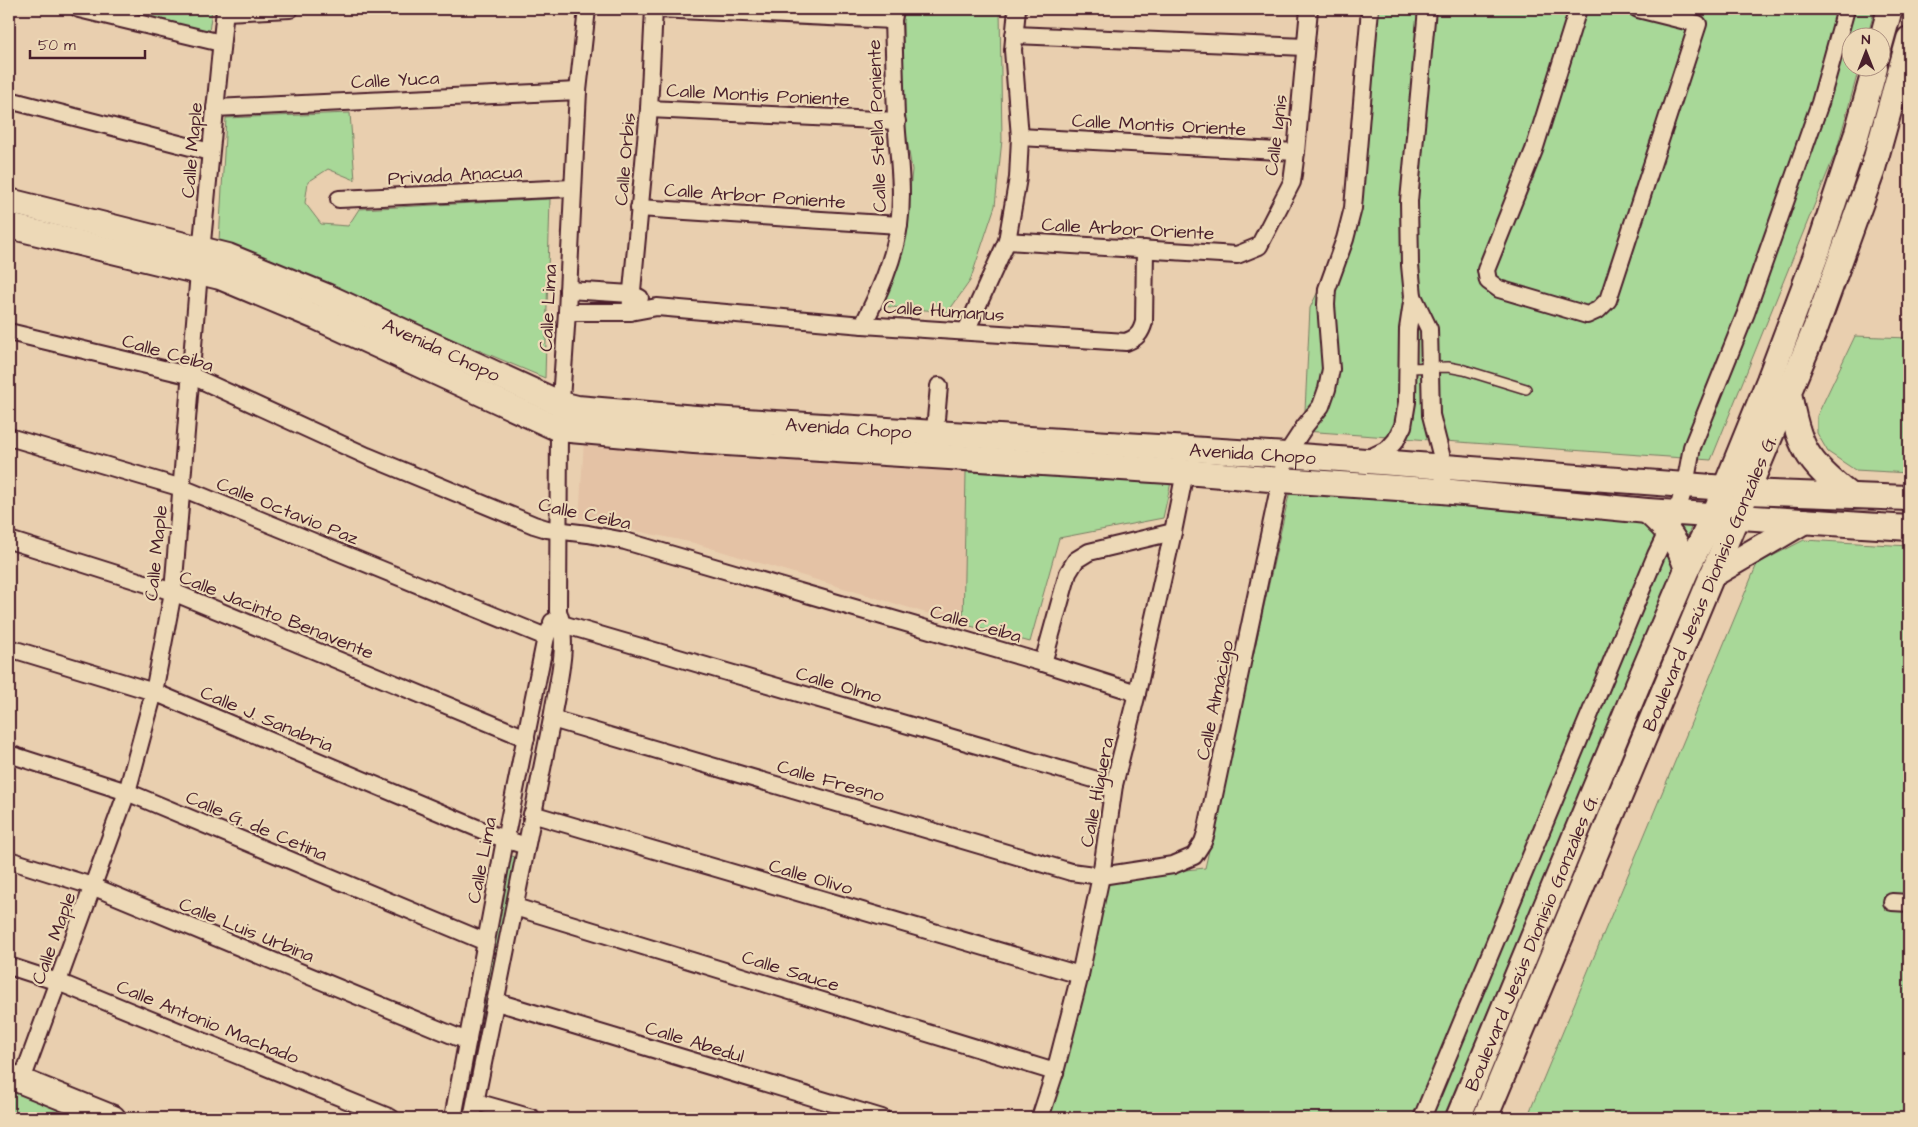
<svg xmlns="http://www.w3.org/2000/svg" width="1918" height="1127" font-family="'Architects Daughter',sans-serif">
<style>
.built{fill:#e4c2a5}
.green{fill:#a8d898;stroke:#797c62}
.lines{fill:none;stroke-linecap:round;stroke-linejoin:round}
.lane-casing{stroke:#4a1f2b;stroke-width:12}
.street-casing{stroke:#4a1f2b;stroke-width:20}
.secondary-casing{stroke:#4a1f2b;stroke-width:28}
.lane{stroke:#edd9b7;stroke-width:9}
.street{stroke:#edd9b7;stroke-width:16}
.secondary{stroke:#edd9b7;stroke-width:24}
.labels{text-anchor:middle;stroke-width:4.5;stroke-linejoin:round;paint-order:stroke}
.street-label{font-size:19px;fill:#4a1f2b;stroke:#edd9b7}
</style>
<rect width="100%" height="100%" fill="#e9cfaf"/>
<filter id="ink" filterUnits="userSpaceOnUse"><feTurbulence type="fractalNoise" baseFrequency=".02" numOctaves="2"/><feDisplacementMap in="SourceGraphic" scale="10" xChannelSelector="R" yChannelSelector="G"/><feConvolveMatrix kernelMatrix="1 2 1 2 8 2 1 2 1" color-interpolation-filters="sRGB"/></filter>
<g filter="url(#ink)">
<path class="built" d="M584,441L966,472L963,624L694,543L579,519Z"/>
<g class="green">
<path d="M125,9H212L209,32Z"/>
<path d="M905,9H1000L1002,140L995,206L970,281L948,312L880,306L906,229L912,170L903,115V19Z"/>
<path d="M1375,9H1875L1867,37L1850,38V68H1859L1837,149L1711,460L1304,431L1310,308L1353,218Z"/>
<path d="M350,113L355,180L328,169L308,182L305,203L321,224L348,226L359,209L550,199L545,378L219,241L226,118Z"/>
<path d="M1855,336L1909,338V473L1855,470L1828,452L1817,433V416Z"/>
<path d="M966,472L1171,482L1163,518L1059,538L1030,642L963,624Z"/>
<path d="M1291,486L1695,518L1443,1118H1043L1108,878L1205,868Z"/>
<path d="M1804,540L1909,546V1118H1527L1757,564Z"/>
<path d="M511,856L517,857L468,1118H459Z"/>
<path d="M9,1087L97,1118H9Z"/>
</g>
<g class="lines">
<g class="lane-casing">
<path id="lane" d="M1407,368L1448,367L1464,370L1526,389"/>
</g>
<g class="street-casing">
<g id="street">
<path d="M79,9L221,43"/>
<path d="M657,9L893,20"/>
<path d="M1578,9L1534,150L1486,270L1488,281L1499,289L1587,315L1598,310L1608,300L1698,24L1638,9"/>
<path d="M225,12L290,9"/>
<path d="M1014,35L1305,47"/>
<path d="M9,100L210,152"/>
<path d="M215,108L578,91"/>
<path d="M649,109L897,121"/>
<path d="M1020,137L1296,152"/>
<path d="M339,199L573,188"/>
<path d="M639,208L899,225"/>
<path d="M1007,241L1237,255L1259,246L1292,182L1296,152L1309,9"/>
<path d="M568,290L631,294L640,298"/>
<path d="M1413,296L1429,329L1431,415L1444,466L1443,476"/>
<path d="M567,312H630L657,307L863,325L1126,342C1137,338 1141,333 1144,322L1145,249"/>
<path d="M630,312L649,109L654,9"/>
<path d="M863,325C879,293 894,260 899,225C904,189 898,154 896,118C895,86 894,53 893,20L895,9"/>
<path d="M966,331L1007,241L1018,178L1020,137L1013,50L1017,9"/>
<path d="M9,332L192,376L367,456L534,525L547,529L588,534L625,541L1043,663L1137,693"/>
<path d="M9,437L182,488L546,637"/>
<path d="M934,441L939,386"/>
<path d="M1365,460L1388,449L1396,440L1403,426L1407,402L1408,329L1413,296L1410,265L1409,201L1427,9"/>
<path d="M9,540L173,592L526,738"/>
<path d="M552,622L562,624L1114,785"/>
<path d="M9,648L154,692L496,836L526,846"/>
<path d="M1043,663L1068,573L1076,560L1089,552L1173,532"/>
<path d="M552,719L1071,872L1101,876L1173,865L1194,856L1203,842L1206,833L1286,455L1305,426L1321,406L1327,389L1331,369L1326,305L1327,289L1345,239L1353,208L1370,9"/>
<path d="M9,754L127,792L486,942"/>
<path d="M532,814L1080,975"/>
<path d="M9,860L92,886L457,1037L468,1040"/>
<path d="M1892,902L1909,903"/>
<path d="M515,907L1055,1072"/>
<path d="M9,966L58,982L391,1118"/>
<path d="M497,1002L882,1118"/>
<path d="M22,1080L127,792L154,692L173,592L199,272L225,9"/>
<path d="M476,1102L532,1118"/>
<path d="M453,1118L505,840L546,637L550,629"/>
<path d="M472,1118L552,719C557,685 570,644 558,611L559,429L567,312L578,91L587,9"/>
<path d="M1040,1118L1055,1072L1080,975L1101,876L1114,785L1137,693L1173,532L1185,472"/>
<path d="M1422,1118L1656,555L1677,512L1685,485L1692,447L1746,313L1820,103L1846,9"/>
</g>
</g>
<g class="secondary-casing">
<g id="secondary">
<path d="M1880,45L1890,9"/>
<path id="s1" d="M9,201L228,256L326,296L561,404L577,408L696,418L1286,455L1725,488L1747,492L1909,498"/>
<path d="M9,226L220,277L316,317L559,429L694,441L1185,472L1281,480L1442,491L1647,511L1909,528"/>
<path d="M1789,392C1798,446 1806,461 1849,495"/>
<path d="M1647,511C1669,531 1677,540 1687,569"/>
<path d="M1711,576L1805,521"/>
<path d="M9,1076L113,1118"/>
<path id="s2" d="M1458,1118L1638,684L1687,569L1714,515L1769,380L1818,250L1856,136L1875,68"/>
<path id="s3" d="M1485,1118L1816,327L1872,172L1909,39"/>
</g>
</g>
<use href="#lane" class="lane"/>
<use href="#street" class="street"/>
<use href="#secondary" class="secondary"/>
</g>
</g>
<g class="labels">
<g class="street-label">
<text transform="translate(395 79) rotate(-3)" y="7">Calle Yuca</text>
<text transform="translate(758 94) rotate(3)" y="7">Calle Montis Poniente</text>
<text transform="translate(1159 124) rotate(3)" y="7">Calle Montis Oriente</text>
<text transform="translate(876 126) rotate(-92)" y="7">Calle Stella Poniente</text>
<text transform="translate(1275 135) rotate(-83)" y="7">Calle Ignis</text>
<text transform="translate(191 150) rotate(-85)" y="7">Calle Maple</text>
<text transform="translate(624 159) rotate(-85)" y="7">Calle Orbis</text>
<text transform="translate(455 174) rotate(-3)" y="7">Privada Anacua</text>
<text transform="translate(755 195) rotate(4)" y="7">Calle Arbor Poniente</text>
<text transform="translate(1128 228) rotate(3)" y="7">Calle Arbor Oriente</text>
<text transform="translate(547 308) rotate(-87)" y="7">Calle Lima</text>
<text transform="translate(944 310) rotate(4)" y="7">Calle Humanus</text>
<text dy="7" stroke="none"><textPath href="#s1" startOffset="459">Avenida Chopo</textPath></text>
<text transform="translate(168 352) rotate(16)" y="7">Calle Ceiba</text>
<text dy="7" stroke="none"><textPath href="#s1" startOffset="879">Avenida Chopo</textPath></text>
<text dy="7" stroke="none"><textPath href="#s1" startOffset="1284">Avenida Chopo</textPath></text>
<text transform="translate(288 510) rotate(22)" y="7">Calle Octavio Paz</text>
<text transform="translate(585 513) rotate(12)" y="7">Calle Ceiba</text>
<text transform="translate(155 553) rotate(-84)" y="7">Calle Maple</text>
<text dy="7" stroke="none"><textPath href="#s3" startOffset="580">Boulevard Jesús Dionisio Gonzáles G.</textPath></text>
<text transform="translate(277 614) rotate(22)" y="7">Calle Jacinto Benavente</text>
<text transform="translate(976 623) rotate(16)" y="7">Calle Ceiba</text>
<text transform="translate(839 684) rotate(16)" y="7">Calle Olmo</text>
<text transform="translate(1214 700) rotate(-78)" y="7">Calle Almácigo</text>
<text transform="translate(267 718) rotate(23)" y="7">Calle J. Sanabria</text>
<text transform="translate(831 780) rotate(16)" y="7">Calle Fresno</text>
<text transform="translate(1096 792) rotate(-79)" y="7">Calle Higuera</text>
<text transform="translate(257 825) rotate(23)" y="7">Calle G. de Cetina</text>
<text transform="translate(481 860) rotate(-79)" y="7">Calle Lima</text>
<text transform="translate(811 876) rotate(16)" y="7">Calle Olivo</text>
<text transform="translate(247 929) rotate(22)" y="7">Calle Luis Urbina</text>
<text transform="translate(53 938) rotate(-70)" y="7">Calle Maple</text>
<text dy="7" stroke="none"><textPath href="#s2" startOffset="190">Boulevard Jesús Dionisio Gonzáles G.</textPath></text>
<text transform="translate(791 970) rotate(17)" y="7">Calle Sauce</text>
<text transform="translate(208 1021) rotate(22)" y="7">Calle Antonio Machado</text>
<text transform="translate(695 1041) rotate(17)" y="7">Calle Abedul</text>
</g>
</g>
<rect width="1918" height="1127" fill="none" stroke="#edd9b7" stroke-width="30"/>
<rect x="15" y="15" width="1888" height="1097" fill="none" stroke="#4a1f2b" stroke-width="2" filter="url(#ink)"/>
<g transform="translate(1866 52)"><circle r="24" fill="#edd9b7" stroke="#ac8f7f"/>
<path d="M0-4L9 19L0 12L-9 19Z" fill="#4a1f2b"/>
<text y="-8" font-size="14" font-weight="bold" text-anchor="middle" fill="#4a1f2b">N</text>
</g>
<path d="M30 50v8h115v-8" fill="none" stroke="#4a1f2b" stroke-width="2.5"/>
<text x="38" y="50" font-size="15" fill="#4a1f2b" stroke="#edd9b7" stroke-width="4" paint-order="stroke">50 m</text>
</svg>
